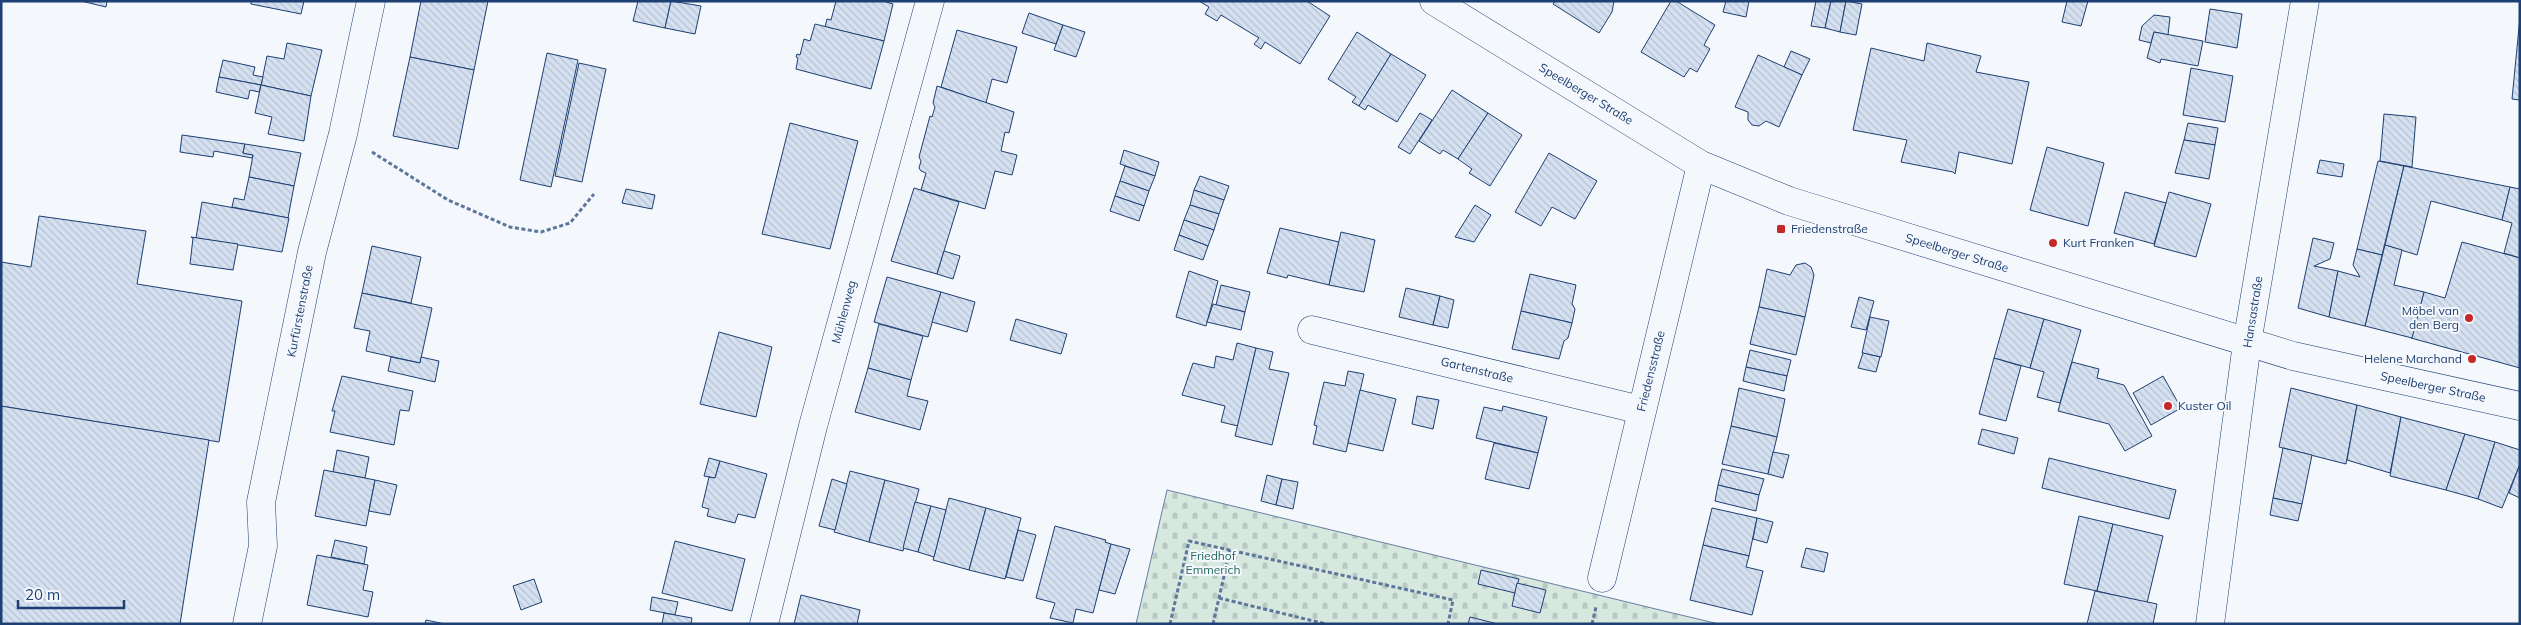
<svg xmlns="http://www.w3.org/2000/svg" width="2521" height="625" font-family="Mulish,sans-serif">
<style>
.cemetery{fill:url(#cemetery-stones);stroke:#687fa3}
.building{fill:url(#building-back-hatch);stroke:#1d3f73}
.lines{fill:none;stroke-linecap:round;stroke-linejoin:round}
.minor-casing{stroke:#1d3f73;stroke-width:29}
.path{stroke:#5e769c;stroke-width:3;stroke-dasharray:4 2.5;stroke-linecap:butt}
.minor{stroke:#f4f7fb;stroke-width:28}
.poi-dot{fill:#c62828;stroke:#f4f7fb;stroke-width:2}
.labels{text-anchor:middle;stroke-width:4;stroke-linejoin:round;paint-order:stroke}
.street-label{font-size:12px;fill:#1d3f73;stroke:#f4f7fb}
.poi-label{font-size:12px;fill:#1d3f73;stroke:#f4f7fb;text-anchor:start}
.park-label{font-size:12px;fill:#2c6c60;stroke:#f4f7fb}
</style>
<defs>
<pattern id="cemetery-stones" width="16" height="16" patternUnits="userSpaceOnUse" patternTransform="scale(1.25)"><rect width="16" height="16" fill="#d7e8df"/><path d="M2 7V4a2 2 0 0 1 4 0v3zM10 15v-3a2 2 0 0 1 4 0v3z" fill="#b8c8c3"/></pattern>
<pattern id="building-back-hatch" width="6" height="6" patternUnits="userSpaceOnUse" patternTransform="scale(1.25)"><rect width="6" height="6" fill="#d5e0f0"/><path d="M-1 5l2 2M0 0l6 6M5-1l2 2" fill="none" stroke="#b6c1d1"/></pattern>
</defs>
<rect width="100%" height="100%" fill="#f4f7fb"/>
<path class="cemetery" d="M1167,490L1664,611L1719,624H1136Z"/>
<g class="building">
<path d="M81,1H107L106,7Z"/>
<path d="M251,1H304L301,14L251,4Z"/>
<path d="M421,1H488L474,70L410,57Z"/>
<path d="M638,1H671L665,28L633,21Z"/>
<path d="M671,1L701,6L695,34L665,28Z"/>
<path d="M836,1H883L893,4L884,41L825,27L827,19L831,20Z"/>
<path d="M1199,1H1307L1330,16L1300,64L1265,42L1261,49L1254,44L1259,38L1221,15L1217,21L1205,14L1209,7Z"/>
<path d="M1555,1H1614L1612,12L1599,33L1553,4Z"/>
<path d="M1671,1H1676L1715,25L1704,45L1710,49L1697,72L1690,68L1684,77L1641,52Z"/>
<path d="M1726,1H1749L1746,17L1723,12Z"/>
<path d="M1816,1H1831L1825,28L1811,26Z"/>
<path d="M1831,1H1846L1840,32L1825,28Z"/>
<path d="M1846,1L1862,4L1856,35L1840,32Z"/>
<path d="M2067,1H2088L2081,26L2062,22Z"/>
<path d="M2210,9L2242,14L2237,48L2205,42Z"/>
<path d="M1029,13L1063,25L1056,44L1022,33Z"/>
<path d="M2154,15L2170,17L2168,35L2154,32L2151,43L2139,40L2142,26Z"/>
<path d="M2520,17V100L2512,99Z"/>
<path d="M815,24L884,41L871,89L796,69L798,58L796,57L797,54L800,55L804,39L810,41Z"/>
<path d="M1063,25L1085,32L1076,57L1054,50Z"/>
<path d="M957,30L1017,47L1007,83L992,79L986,103L941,87Z"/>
<path d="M1357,32L1391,54L1359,106L1352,102L1356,97L1328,79Z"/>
<path d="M2154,32L2203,41L2198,66L2161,59L2160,63L2147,58Z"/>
<path d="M287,43L322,50L311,96L261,85L267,56L284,59Z"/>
<path d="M1927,43L1981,56L1976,72L2029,82L2012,164L1959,152L1955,174L1953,172L1901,162L1907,140L1853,130L1871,48L1924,61Z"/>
<path d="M1791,51L1810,59L1802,75L1784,67Z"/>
<path d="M547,53L578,60L551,187L520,180Z"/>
<path d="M1391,54L1426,75L1397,122L1368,105L1365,110L1359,106Z"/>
<path d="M1758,55L1802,75L1779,127L1766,121L1759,126L1752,125L1748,120V112L1735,107Z"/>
<path d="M410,57L474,70L458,149L393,136Z"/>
<path d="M223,60L255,67L253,75L263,77L261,85L219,77Z"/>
<path d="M579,63L606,69L582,182L555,176Z"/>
<path d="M2191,68L2233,76L2225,122L2183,115Z"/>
<path d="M219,77L261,85L259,92L250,90L248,99L216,92Z"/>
<path d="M261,85L311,96L304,141L268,134L272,117L255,113Z"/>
<path d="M937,86L1014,112L1009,133L1005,132L1001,151L1017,155L1012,175L995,171L985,209L921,190L926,173L921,171L919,168L921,161L919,157L930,116L932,117L935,107L933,103Z"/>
<path d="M1452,90L1488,113L1458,159L1443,150L1440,154L1419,141Z"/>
<path d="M1420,113L1432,120L1410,154L1398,147Z"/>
<path d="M1488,113L1522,135L1490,186L1469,173L1472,169L1458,159Z"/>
<path d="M2384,114L2416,117L2412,167L2380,161Z"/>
<path d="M790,123L858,141L830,249L762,234Z"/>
<path d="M2188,123L2218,128L2215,145L2184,140Z"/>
<path d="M182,135L245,144L243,153L253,155L252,158L214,151L213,157L180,152Z"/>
<path d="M2184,140L2215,145L2209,179L2175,173Z"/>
<path d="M245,144L301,153L294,186L249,177L253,155L243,153Z"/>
<path d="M2047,147L2104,163L2088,226L2030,210Z"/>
<path d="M1124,150L1159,162L1155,176L1120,164Z"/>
<path d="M1549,153L1597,181L1575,219L1552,207L1541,226L1515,212Z"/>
<path d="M2320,160L2344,164L2342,177L2317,173Z"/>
<path d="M2378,161L2404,166L2382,255L2357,249Z"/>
<path d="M1125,166L1155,176L1149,191L1120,181Z"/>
<path d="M2404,166L2510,187L2502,220L2431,201L2417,255L2385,245Z"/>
<path d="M1200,176L1229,186L1224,200L1194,190Z"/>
<path d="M249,177L294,186L288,218L232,207L234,198L244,200Z"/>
<path d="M1120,181L1149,191L1144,206L1115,196Z"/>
<path d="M2510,187L2520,189V258L2504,253L2512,223L2502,220Z"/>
<path d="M914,188L959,202L937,274L891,261Z"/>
<path d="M626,189L655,195L652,209L622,203Z"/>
<path d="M1194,190L1224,200L1219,214L1190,205Z"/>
<path d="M2125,192L2166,203L2154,244L2114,233Z"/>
<path d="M2169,192L2211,204L2196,257L2154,246Z"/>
<path d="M1115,196L1144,206L1139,221L1110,211Z"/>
<path d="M202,202L289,218L282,252L196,238Z"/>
<path d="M1190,205L1219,214L1214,230L1184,220Z"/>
<path d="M1475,205L1491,215L1474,242L1455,237Z"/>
<path d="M39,216L146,231L137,284L242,301L219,442L1,406V262L31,267Z"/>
<path d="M1184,220L1214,230L1208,246L1179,235Z"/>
<path d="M1280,228L1339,242L1329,285L1288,275L1287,278L1267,273Z"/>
<path d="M1341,232L1375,240L1364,292L1329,285Z"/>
<path d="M1179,235L1208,246L1203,260L1174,250Z"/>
<path d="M191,237L238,244L233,270L190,264L193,238Z"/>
<path d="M2313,238L2334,243L2330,259L2314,266L2338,271L2329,317L2298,308Z"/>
<path d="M2462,242L2520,258V368L2411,338L2424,292L2445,298Z"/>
<path d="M2385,245L2402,250L2394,285L2424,292L2412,338L2365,326Z"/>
<path d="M372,246L421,257L411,303L362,293Z"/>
<path d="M2357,249L2382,255L2365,326L2329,317L2338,271L2360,277L2353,265Z"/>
<path d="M944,251L960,256L953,279L937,274Z"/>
<path d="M1805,263L1811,267L1814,275L1805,317L1759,307L1767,269L1790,275L1796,265Z"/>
<path d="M1189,271L1218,281L1206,326L1176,317Z"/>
<path d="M1530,274L1576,285L1572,304L1575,309L1572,323L1521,311Z"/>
<path d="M887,277L941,292L928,337L874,322Z"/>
<path d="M1221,285L1250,292L1245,312L1216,305Z"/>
<path d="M1406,288L1440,296L1433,325L1399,317Z"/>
<path d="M941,292L975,302L967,332L932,322Z"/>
<path d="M362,293L432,308L420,363L366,351L370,331L354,328Z"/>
<path d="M1440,296L1454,300L1448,328L1433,325Z"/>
<path d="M1859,297L1874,301L1866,330L1851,327Z"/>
<path d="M1213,304L1245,312L1241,330L1207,322Z"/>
<path d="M1759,307L1805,317L1796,355L1750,344Z"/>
<path d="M2008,309L2044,319L2030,368L1994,358Z"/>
<path d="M1521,311L1572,323L1568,338L1564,341L1559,359L1512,349Z"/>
<path d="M1870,317L1889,321L1881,357L1862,353Z"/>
<path d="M1016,319L1067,334L1061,354L1010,340Z"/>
<path d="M2044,319L2081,330L2060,403L2037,397L2044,372L2030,368Z"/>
<path d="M879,324L923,336L911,380L868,368Z"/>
<path d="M719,332L772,347L756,417L700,404Z"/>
<path d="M1237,343L1256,348L1238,426L1221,422L1225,406L1182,395L1193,363L1214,368L1216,356L1233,360Z"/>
<path d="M1256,348L1273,352L1269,369L1289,373L1272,445L1235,436Z"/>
<path d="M1750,350L1791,360L1787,376L1746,367Z"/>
<path d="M1863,353L1880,357L1876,372L1858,368Z"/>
<path d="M391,357L420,363L421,357L439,361L435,382L388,371Z"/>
<path d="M1994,358L2021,366L2006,421L1979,414Z"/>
<path d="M2072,362L2099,369L2097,378L2124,385L2152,436L2125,451L2109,424L2058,411Z"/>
<path d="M1746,367L1787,376L1784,391L1743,381Z"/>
<path d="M868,368L911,380L907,396L928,401L920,430L855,412Z"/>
<path d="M1348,371L1364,374L1346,452L1313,444L1317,426L1314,425L1324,382L1345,386Z"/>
<path d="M342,376L413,391L409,411L400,410L394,445L330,432L335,411H332Z"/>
<path d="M2163,376L2181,408L2151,425L2133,393Z"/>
<path d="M1739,388L1785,399L1777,437L1731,426Z"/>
<path d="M2291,388L2357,405L2346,464L2279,447Z"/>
<path d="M1360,390L1396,399L1383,451L1348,443Z"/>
<path d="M1417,396L1439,400L1433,429L1412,424Z"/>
<path d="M2357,405L2401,417L2390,473L2347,460Z"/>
<path d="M1,406L209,440L180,624H1Z"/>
<path d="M1503,406L1547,417L1538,453L1476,438L1484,407L1502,411Z"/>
<path d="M2401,417L2465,434L2446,490L2390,476Z"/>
<path d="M1731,426L1777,437L1768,474L1722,464Z"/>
<path d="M1982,429L2018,438L2014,454L1978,444Z"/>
<path d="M2465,434L2495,442L2478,499L2446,490Z"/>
<path d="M2495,442L2520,450V464L2502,508L2478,499Z"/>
<path d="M1494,443L1538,453L1529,489L1485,479Z"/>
<path d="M2283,448L2312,455L2302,504L2273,498Z"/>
<path d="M337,450L369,457L365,478L333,472Z"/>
<path d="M1773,452L1789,455L1783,478L1768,474Z"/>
<path d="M709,458L720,461L715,478L704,476Z"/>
<path d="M2049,458L2176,490L2169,519L2042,488Z"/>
<path d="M720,461L767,474L755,518L738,514L735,523L707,516L709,509L702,507L709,477L715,478Z"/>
<path d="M2520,464V498L2509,493Z"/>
<path d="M1722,469L1764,479L1759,495L1718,485Z"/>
<path d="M324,470L375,480L366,526L315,516Z"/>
<path d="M850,471L885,480L869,542L834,532Z"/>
<path d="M1267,475L1282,479L1276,505L1261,501Z"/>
<path d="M832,479L847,484L835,530L819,526Z"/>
<path d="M1282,479L1298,482L1293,509L1276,505Z"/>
<path d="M375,480L397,485L390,515L369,511Z"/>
<path d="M885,480L919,489L903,551L869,542Z"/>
<path d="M1718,485L1759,495L1756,511L1715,501Z"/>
<path d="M949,498L986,508L969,570L933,560Z"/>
<path d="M2273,498L2302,504L2298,521L2270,515Z"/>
<path d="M915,502L931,506L918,552L903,548Z"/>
<path d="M931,506L946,510L934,557L918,552Z"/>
<path d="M986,508L1021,518L1005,579L969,570Z"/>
<path d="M1712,508L1757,518L1749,556L1703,545Z"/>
<path d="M2079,516L2113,524L2097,591L2064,584Z"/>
<path d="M1757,518L1773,522L1767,543L1753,539Z"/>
<path d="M2113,524L2163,536L2147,603L2097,591Z"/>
<path d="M1055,526L1106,540L1105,542L1111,544L1093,613L1076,609L1073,623L1050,618L1055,603L1036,598Z"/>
<path d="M1018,530L1036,535L1023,581L1006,577Z"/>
<path d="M335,540L367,547L364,564L331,557Z"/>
<path d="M675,541L745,559L732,611L662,593Z"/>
<path d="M1111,544L1130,549L1115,594L1099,590Z"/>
<path d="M1703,545L1749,556L1746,567L1763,571L1752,615L1690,600Z"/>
<path d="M1806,548L1828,553L1824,572L1801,567Z"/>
<path d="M317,555L368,565L363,590L373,592L368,617L307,605Z"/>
<path d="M1481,570L1519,579L1515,593L1478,584Z"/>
<path d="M534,579L542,602L521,610L513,586Z"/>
<path d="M1517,583L1546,590L1540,613L1512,606Z"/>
<path d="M2095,591L2157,604L2153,624H2087Z"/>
<path d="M801,595L860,610L857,624H794Z"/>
<path d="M652,597L678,602L675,615L650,610Z"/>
<path d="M664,613L692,618L691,624H662Z"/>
<path d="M1470,617L1498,624H1468Z"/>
<path d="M426,620L445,624H425Z"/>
</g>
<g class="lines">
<g class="minor-casing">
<g id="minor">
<path d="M1434,1L1701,165L1789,201L2293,356L2520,406"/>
<path d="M1312,330L1641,410"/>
<path d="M1602,578L1701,165"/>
<path d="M247,624L263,546L261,502L312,252L343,134L371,1"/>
<path d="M764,624L813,426L930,1"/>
<path d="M2210,624L2247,343L2305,1"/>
</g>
</g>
<g class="path">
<path d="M372,152L448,200L510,227L541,232L570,223L594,194"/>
<path d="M1219,598L1326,624"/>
<path d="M1170,624L1189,541L1453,600L1448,624"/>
<path d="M1213,624L1230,550"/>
<path d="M1592,624L1596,607"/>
</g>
<use href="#minor" class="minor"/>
</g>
<g class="poi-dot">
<rect x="1776" y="224" width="10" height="10" rx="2.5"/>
<circle cx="2053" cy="243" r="5"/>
<circle cx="2469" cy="318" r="5"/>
<circle cx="2472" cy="359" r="5"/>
<circle cx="2168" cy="406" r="5"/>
</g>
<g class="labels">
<g class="street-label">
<text transform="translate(1586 94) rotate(31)" y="4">Speelberger Straße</text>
<text transform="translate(1957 253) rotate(17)" y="4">Speelberger Straße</text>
<text transform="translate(300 311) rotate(-79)" y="4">Kurfürstenstraße</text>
<text transform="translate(844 312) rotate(-75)" y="4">Mühlenweg</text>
<text transform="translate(2253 312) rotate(-81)" y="4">Hansastraße</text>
<text transform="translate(1477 370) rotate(14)" y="4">Gartenstraße</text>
<text transform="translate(1651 371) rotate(-76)" y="4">Friedensstraße</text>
<text transform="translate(2433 387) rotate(12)" y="4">Speelberger Straße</text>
</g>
<g class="poi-label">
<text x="1791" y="233">Friedenstraße</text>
<text x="2063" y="247">Kurt Franken</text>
<text x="2459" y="315" text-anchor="end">Möbel van<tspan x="2459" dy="14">den Berg</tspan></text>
<text x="2462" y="363" text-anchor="end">Helene Marchand</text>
<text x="2178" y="410">Kuster Oil</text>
</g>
<g class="park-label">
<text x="1213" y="560">Friedhof<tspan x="1213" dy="14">Emmerich</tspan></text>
</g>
</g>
<rect width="2521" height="625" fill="none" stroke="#1d3f73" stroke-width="5"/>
<path d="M18 600v8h106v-8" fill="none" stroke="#1d3f73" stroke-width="2.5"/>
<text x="25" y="600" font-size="15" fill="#1d3f73" stroke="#f4f7fb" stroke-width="4" paint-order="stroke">20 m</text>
</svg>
